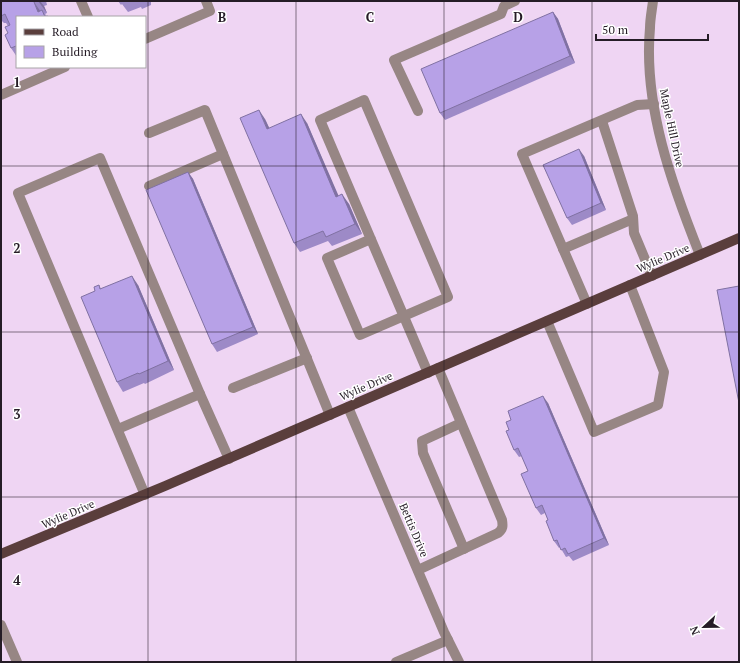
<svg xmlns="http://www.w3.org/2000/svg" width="740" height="663" font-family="'PT Serif',serif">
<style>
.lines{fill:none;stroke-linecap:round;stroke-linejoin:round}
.minor{stroke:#978684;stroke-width:10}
.major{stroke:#5a3e3c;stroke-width:10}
.wall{fill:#9d8ac7}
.shaded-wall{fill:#8071a2}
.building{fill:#b7a1e7;stroke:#8071a2}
.grid{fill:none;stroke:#251c26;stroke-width:1;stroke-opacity:0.55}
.labels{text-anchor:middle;stroke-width:3;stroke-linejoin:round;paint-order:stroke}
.street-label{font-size:11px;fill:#251c26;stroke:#fff}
.grid-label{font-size:13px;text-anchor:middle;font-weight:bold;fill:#251c26;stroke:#fff;stroke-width:3;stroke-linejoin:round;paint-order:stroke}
</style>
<rect width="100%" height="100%" fill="#efd5f3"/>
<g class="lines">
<g class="minor">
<path d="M81,1L88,17"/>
<path d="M653,1C652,10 650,19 650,28C643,105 672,185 700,255"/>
<path d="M145,39L210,11L206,1"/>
<path d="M1,95L65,67"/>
<path d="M418,111L394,60L501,14L504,6L515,1"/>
<path d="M602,121L633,216L634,233L652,276"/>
<path d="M149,133L205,110L330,415"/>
<path d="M149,186L223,154"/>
<path d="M371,239L327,258L360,335L448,297L364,100L320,120L428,373"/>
<path d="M563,249L633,219"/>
<path d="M587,304L522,154L637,105L654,104"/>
<path d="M547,321L594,432L658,405L664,372L630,285"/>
<path d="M233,388L307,358"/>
<path d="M348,407L444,632L459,662"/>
<path d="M461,423L422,441L423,453L464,549"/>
<path d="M118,429L200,394"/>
<path d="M145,495L18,193L100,158L200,394L229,459"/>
<path d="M418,570L498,533C503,529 503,526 502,520L438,368"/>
<path d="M1,625L17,662"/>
<path d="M396,662L448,640"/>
</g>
<path class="major" d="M1,554L165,486L739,238"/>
</g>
<g class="wall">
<path d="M1,1H46L47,5L44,6L47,13L45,14L47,16H48L49,17H17V57L11,48L8,26L6,23H4L1,20Z"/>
<path d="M118,1H154L151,2V5L142,9L141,7L128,12L122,4L121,5Z"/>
<path d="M553,12L558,19L575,63L445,120L440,113Z"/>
<path d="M265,119L269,128L307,123L338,196L349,204L362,234L332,246L328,241L300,252L294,243Z"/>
<path d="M584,156L606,210L572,225L567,218Z"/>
<path d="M188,172L193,179L258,334L217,352L212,344Z"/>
<path d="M99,285L101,289L138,285L174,370L145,384L144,383L123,392L117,382L95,291Z"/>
<path d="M548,403L609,545L573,561L569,556L566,557L560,547L559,548L554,541L548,520L545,513L541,515L536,508L528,471L522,456L519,457L514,450L509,430Z"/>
</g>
<g class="shaded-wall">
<path d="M38,1H40L44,6L47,13Z"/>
<path d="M34,2L43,15L38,12Z"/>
<path d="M553,12L558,19L575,63L570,56Z"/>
<path d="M259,110L265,119L274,138L267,129Z"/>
<path d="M301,114L307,123L343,206L336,197Z"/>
<path d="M579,149L584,156L606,210L601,203Z"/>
<path d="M188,172L193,179L258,334L253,327Z"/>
<path d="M342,194L349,204L362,234L355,224Z"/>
<path d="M132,276L138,285L174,370L168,361Z"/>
<path d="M543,396L548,403L609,545L604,538Z"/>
</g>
<g class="building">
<path d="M1,1H36L34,2L38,12L42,10L45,17L48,16L49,17H17V48L16,46L11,48L5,35L8,33L5,27L10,25L5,14L1,16Z"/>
<path d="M553,12L570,56L440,113L421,69Z"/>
<path d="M259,110L267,129L301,114L336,197L342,194L355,224L326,237L323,231L294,243L240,118Z"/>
<path d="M579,149L601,203L567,218L543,165Z"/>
<path d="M188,172L253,327L212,344L146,190Z"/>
<path d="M132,276L168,361L139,374L138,373L117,382L81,297L95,291L94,287L99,285L100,289Z"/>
<path d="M739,286V403L717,290Z"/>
<path d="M543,396L604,538L568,554L565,548L561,550L557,540L554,541L546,521L548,520L542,505L536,508L521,474L528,471L518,448L514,450L506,431L509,430L506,422L511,420L508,411Z"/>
</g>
<path class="grid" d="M148,1V662M296,1V662M444,1V662M592,1V662M1,166H739M1,332H739M1,497H739"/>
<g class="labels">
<g class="street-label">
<text transform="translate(672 128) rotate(78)" y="4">Maple Hill Drive</text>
<text transform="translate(663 258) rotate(-23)" y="4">Wylie Drive</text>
<text transform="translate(366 386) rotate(-23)" y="4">Wylie Drive</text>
<text transform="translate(68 514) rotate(-23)" y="4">Wylie Drive</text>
<text transform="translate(414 530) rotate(67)" y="4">Bettis Drive</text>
</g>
</g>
<g class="grid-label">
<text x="222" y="22">B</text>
<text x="370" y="22">C</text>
<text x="518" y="22">D</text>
<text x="17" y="87">1</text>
<text x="17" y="253">2</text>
<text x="17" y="419">3</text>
<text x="17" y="585">4</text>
</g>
<rect width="740" height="663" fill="none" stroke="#251c26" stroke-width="4"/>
<rect x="16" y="16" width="130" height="52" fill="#ffffff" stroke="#a8a4a8"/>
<rect x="24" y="29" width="20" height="6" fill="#5a3e3c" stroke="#a8a4a8"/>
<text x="52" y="36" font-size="12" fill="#251c26">Road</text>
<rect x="24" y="46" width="20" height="12" fill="#b7a1e7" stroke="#a8a4a8"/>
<text x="52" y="56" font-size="12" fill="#251c26">Building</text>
<g transform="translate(704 627) rotate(248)" stroke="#ffffff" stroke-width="3" paint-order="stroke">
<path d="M0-3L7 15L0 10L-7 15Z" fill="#251c26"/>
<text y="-6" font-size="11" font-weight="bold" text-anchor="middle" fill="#251c26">N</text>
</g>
<path d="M596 34v6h112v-6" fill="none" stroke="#251c26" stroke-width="2"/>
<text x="602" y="34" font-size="12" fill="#251c26" stroke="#ffffff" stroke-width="3" paint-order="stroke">50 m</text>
</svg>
